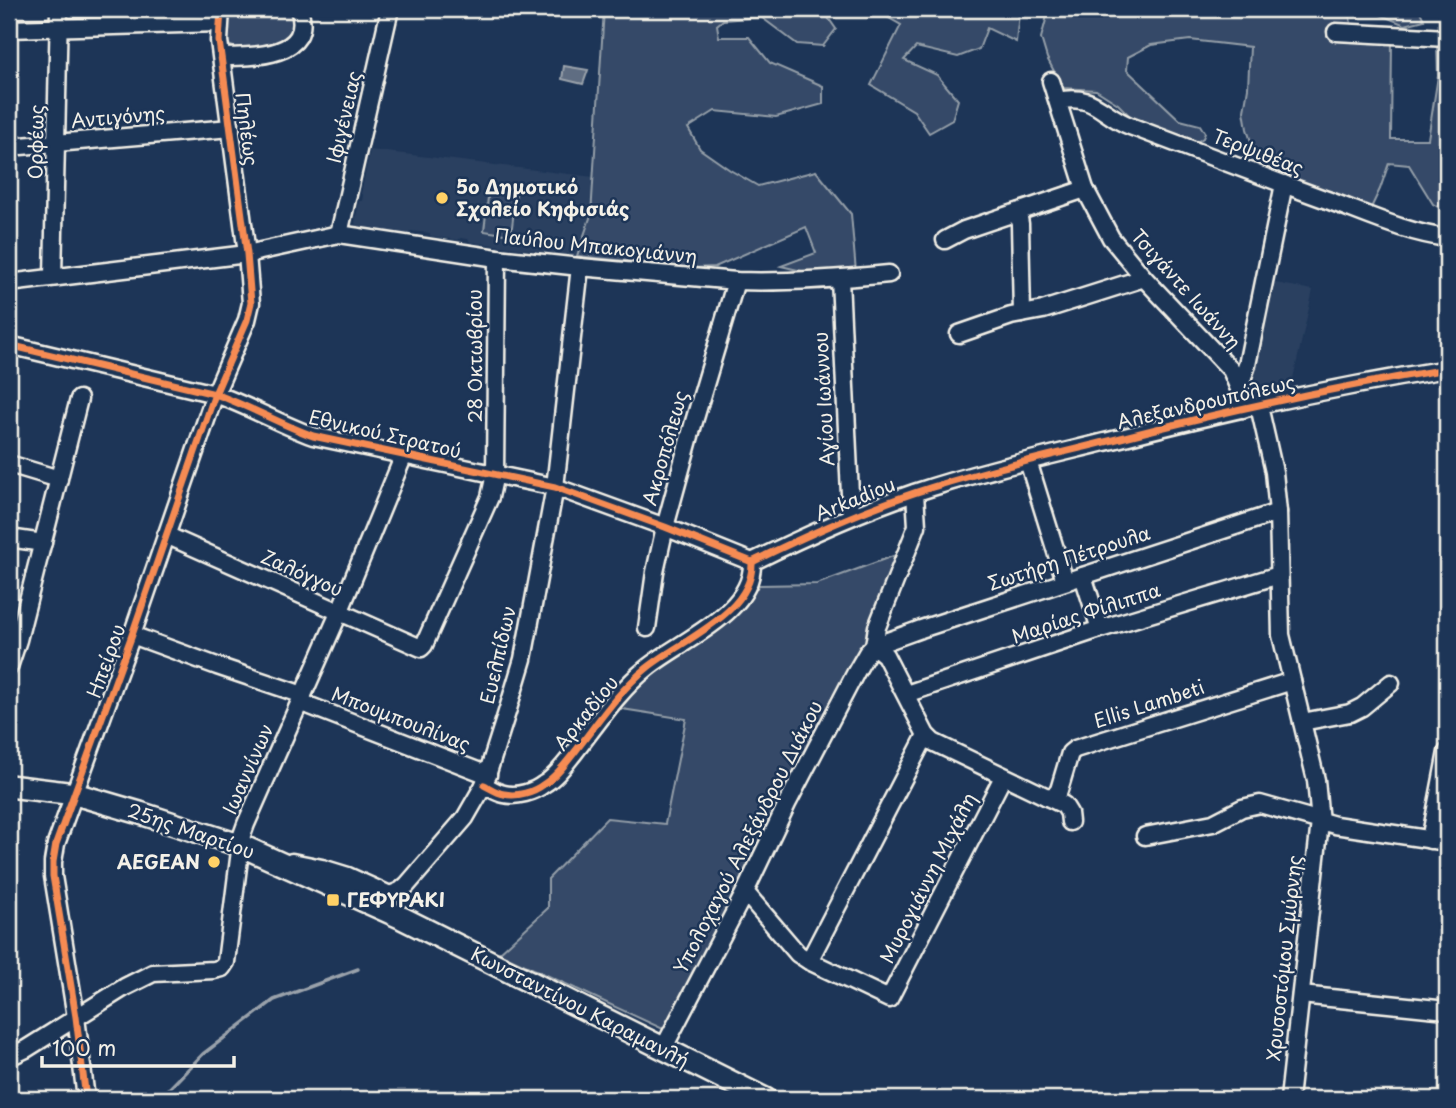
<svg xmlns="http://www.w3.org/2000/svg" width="1456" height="1108" font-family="'Playpen Sans',sans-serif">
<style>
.built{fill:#2a4060}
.green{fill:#354a67;stroke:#949ea8;stroke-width:2}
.water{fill:#5e6d82;stroke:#9aa2ab;stroke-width:2}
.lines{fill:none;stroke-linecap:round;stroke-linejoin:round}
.stream{stroke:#9aa2ab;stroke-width:3.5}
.minor-casing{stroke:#f4f1e8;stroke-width:21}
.major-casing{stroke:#f4f1e8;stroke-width:26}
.minor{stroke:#1d3557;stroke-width:16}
.major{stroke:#1d3557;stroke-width:21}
.cycleway-casing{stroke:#1d3557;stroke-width:11}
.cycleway{stroke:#f68b52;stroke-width:7}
.poi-dot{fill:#ffd166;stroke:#1d3557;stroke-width:2.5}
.labels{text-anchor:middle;stroke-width:5;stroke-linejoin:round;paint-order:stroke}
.street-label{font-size:19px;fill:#f4f1e8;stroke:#1d3557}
.poi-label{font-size:19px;font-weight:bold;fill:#f4f1e8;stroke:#1d3557;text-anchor:start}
</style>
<rect width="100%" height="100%" fill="#1d3557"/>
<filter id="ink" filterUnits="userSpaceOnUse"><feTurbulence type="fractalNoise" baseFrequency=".0143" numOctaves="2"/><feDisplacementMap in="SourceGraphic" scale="14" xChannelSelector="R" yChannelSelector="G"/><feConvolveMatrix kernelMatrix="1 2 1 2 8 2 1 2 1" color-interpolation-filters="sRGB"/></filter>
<g filter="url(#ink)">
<g class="built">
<path d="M370,150L594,177L591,215L577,256L470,242L468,239L461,238L458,240L430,236V233L410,231L409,234L357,227L355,223L359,201H362L363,195L361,194Z"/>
<path d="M1270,282L1313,290L1290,392L1257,397L1254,364Z"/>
</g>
<g class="green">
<path d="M230,9H294V32L282,43L252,50L238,49L226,44Z"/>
<path d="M604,9H822L836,29L823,46L797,44L761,17L723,20L717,25L719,37H749L770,63L823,86V104L776,117L715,111L688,128L700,149L730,170L758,186L816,171L851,214L856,272L802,271L781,266L816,253L806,227L715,267L694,268L577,256L591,215Z"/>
<path d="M873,9H1018L1019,13L1016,42L987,28L979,49L958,57L916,47L904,60L937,75L958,100L952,120L929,133L914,111L871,85L901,25Z"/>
<path d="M1049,9H1349L1351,24L1359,40H1392L1391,139H1428L1438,76L1437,43L1447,44V212L1433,204L1409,165L1389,163L1380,189L1371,208L1259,167L1247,129L1244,111L1248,88L1250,47L1190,40L1151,45L1128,57L1127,70L1180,120L1200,125L1205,133L1203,138L1192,145L1138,124L1118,104L1096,90L1063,88L1047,58L1041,38Z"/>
<path d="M1381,9H1419L1424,20L1405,25L1381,15Z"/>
<path d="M489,189L516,193L511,235L484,231Z"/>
<path d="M904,552L873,629L665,1030L499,953L548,908V879L607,818L665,824L686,719L616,708L661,666L723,627L759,585L817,584Z"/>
</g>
<path class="water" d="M564,66L588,70L583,84L562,79Z"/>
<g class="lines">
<path class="stream" d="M159,1099L203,1054L274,1000L358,969"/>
<g class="minor-casing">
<g id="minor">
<path d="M9,29L219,23"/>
<path d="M1336,32L1447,38"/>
<path d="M222,57C253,57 315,57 299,9"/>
<path d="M1051,81L1085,189L1111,238L1144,278L1231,370L1239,389L1243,409"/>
<path d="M1058,101C1095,93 1101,115 1130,126C1197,151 1263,177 1330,201C1368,215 1407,233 1447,238"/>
<path d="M9,147L231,128"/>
<path d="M1018,212L1020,224L1022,314"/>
<path d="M339,234L390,9"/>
<path d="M945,240L964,230L1085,189"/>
<path d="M53,277L59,9"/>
<path d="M840,279L851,516"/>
<path d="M9,283L247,254L339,234L497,258L580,267L736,281C787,283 838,279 889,274"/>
<path d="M959,334L1011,316L1043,310L1144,278"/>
<path d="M9,345L215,394C249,406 280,424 313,436L555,487L665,527L752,562"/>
<path d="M1239,389L1247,365L1284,184"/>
<path d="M1259,406L1274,472L1278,512L1281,635L1316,780L1320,822L1289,1099"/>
<path d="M1028,461L1065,581"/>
<path d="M9,464L59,479"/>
<path d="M166,535L421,648L424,645L490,497L495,474L497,258"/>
<path d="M9,538L43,543"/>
<path d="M752,562C805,536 858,512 914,493C977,472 1044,457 1109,441C1221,412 1334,387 1447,369"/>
<path d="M1083,576L1100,629"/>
<path d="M647,628L655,572L665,527L693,425L736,281"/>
<path d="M132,635L217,666L303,695"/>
<path d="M874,646L885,655L926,735L933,742L1064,805L1069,813L1070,822"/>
<path d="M874,646L877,627L917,526L915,493"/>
<path d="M9,667L18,640L79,399"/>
<path d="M906,694L1100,629L1279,575"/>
<path d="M300,702L488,775"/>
<path d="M1302,722L1350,713L1362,707L1391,683"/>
<path d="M484,785C490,788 497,793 504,794C517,797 534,792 544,784C556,777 565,764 574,753C597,724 618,691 647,668C681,640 754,613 752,562"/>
<path d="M1047,797L1055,795L1059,790L1070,753L1075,749L1292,681"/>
<path d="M1145,836L1213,823L1242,808L1260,804L1335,825L1447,842"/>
<path d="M1430,840L1447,752"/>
<path d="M292,862L322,868L348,876L390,895L400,891L407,885L465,818L484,785L508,709L523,659L555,487L580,267"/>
<path d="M745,892L798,954L809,961L889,999L1003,777"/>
<path d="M809,961L926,735"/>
<path d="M1301,995L1447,1010"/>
<path d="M663,1049L745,892L787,804L856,672L867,653L874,646L921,629L1278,512"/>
<path d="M9,1057L26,1049L125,987L153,973L214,970L222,968L226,962L242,835L246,824L339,613L404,455"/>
<path d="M86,1099L76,1017L53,876V862L56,844L132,635L215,394L247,320L251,303L247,254L219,41L221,9"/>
</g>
</g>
<g class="major-casing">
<path id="major" d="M9,786L75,794L140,813L242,846L402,918L765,1099"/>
</g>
<use href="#minor" class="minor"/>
<use href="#major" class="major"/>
<g class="cycleway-casing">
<g id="cycleway">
<path d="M9,345L215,394C249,406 280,424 313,436L555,487L665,527L752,562"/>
<path d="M752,562C805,536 858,512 914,493C977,472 1044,457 1109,441C1221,412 1334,387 1447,369"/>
<path d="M484,785C490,788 497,793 504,794C517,797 534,792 544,784C556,777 565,764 574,753C597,724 618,691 647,668C681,640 754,613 752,562"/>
<path d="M86,1099L76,1017L53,876V862L56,844L132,635L215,394L247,320L251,303L247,254L219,41L221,9"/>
</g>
</g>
<use href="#cycleway" class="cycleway"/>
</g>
</g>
<g class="poi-dot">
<circle cx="442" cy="198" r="7"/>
<circle cx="214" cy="862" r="7"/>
<rect x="326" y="893" width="14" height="14" rx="3.5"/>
</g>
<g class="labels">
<g class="street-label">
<text transform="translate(118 117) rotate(-5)" y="7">Αντιγόνης</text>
<text transform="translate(344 117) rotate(-77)" y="7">Ιφιγένειας</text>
<text transform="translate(247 129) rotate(83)" y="7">Πηλέως</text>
<text transform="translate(36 142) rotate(-89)" y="7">Ορφέως</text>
<text transform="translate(1258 152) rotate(21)" y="7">Τερψιθέας</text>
<text transform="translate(596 246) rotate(6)" y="7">Παύλου Μπακογιάννη</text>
<text transform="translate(1186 289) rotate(48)" y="7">Τσιγάντε Ιωάννη</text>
<text transform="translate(475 356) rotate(-90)" y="7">28 Οκτωβρίου</text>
<text transform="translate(824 399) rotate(-93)" y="7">Αγίου Ιωάννου</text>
<text transform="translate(1206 402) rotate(-13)" y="7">Αλεξανδρουπόλεως</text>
<text transform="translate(385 434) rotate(13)" y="7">Εθνικού Στρατού</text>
<text transform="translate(665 448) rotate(-74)" y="7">Ακροπόλεως</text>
<text transform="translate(855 499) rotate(-22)" y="7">Arkadiou</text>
<text transform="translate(1069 558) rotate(-18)" y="7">Σωτήρη Πέτρουλα</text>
<text transform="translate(302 573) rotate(24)" y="7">Ζαλόγγου</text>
<text transform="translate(1086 613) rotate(-18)" y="7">Μαρίας Φίλιππα</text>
<text transform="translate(498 655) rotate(-77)" y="7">Ευελπίδων</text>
<text transform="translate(106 661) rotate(-70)" y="7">Ηπείρου</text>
<text transform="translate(1149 704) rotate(-18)" y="7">Ellis Lambeti</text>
<text transform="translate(586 713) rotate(-51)" y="7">Αρκαδίου</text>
<text transform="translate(401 719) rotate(21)" y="7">Μπουμπουλίνας</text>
<text transform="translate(248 769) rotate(-66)" y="7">Ιωαννίνων</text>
<text transform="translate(191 831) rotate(19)" y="7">25ης Μαρτίου</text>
<text transform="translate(748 837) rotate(-63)" y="7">Υπολοχαγού Αλεξάνδρου Διάκου</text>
<text transform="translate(928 878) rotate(-63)" y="7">Μυρογιάννη Μιχάλη</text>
<text transform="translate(1284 958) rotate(-84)" y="7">Χρυσοστόμου Σμύρνης</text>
<text transform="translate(580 1007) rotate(27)" y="7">Κωνσταντίνου Καραμανλή</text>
</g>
<g class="poi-label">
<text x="456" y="194">5ο Δημοτικό<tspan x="456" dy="22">Σχολείο Κηφισιάς</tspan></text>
<text x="200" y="869" text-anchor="end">AEGEAN</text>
<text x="347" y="907">ΓΕΦΥΡΑΚΙ</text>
</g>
</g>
<rect width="1456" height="1108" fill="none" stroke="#1d3557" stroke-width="35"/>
<rect x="18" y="18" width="1421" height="1073" fill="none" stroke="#f4f1e8" stroke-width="2.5" filter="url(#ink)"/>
<path d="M42 1056v10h192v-10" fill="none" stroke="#f4f1e8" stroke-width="3.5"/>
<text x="52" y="1056" font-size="21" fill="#f4f1e8" stroke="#1d3557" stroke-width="5" paint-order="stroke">100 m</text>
</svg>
